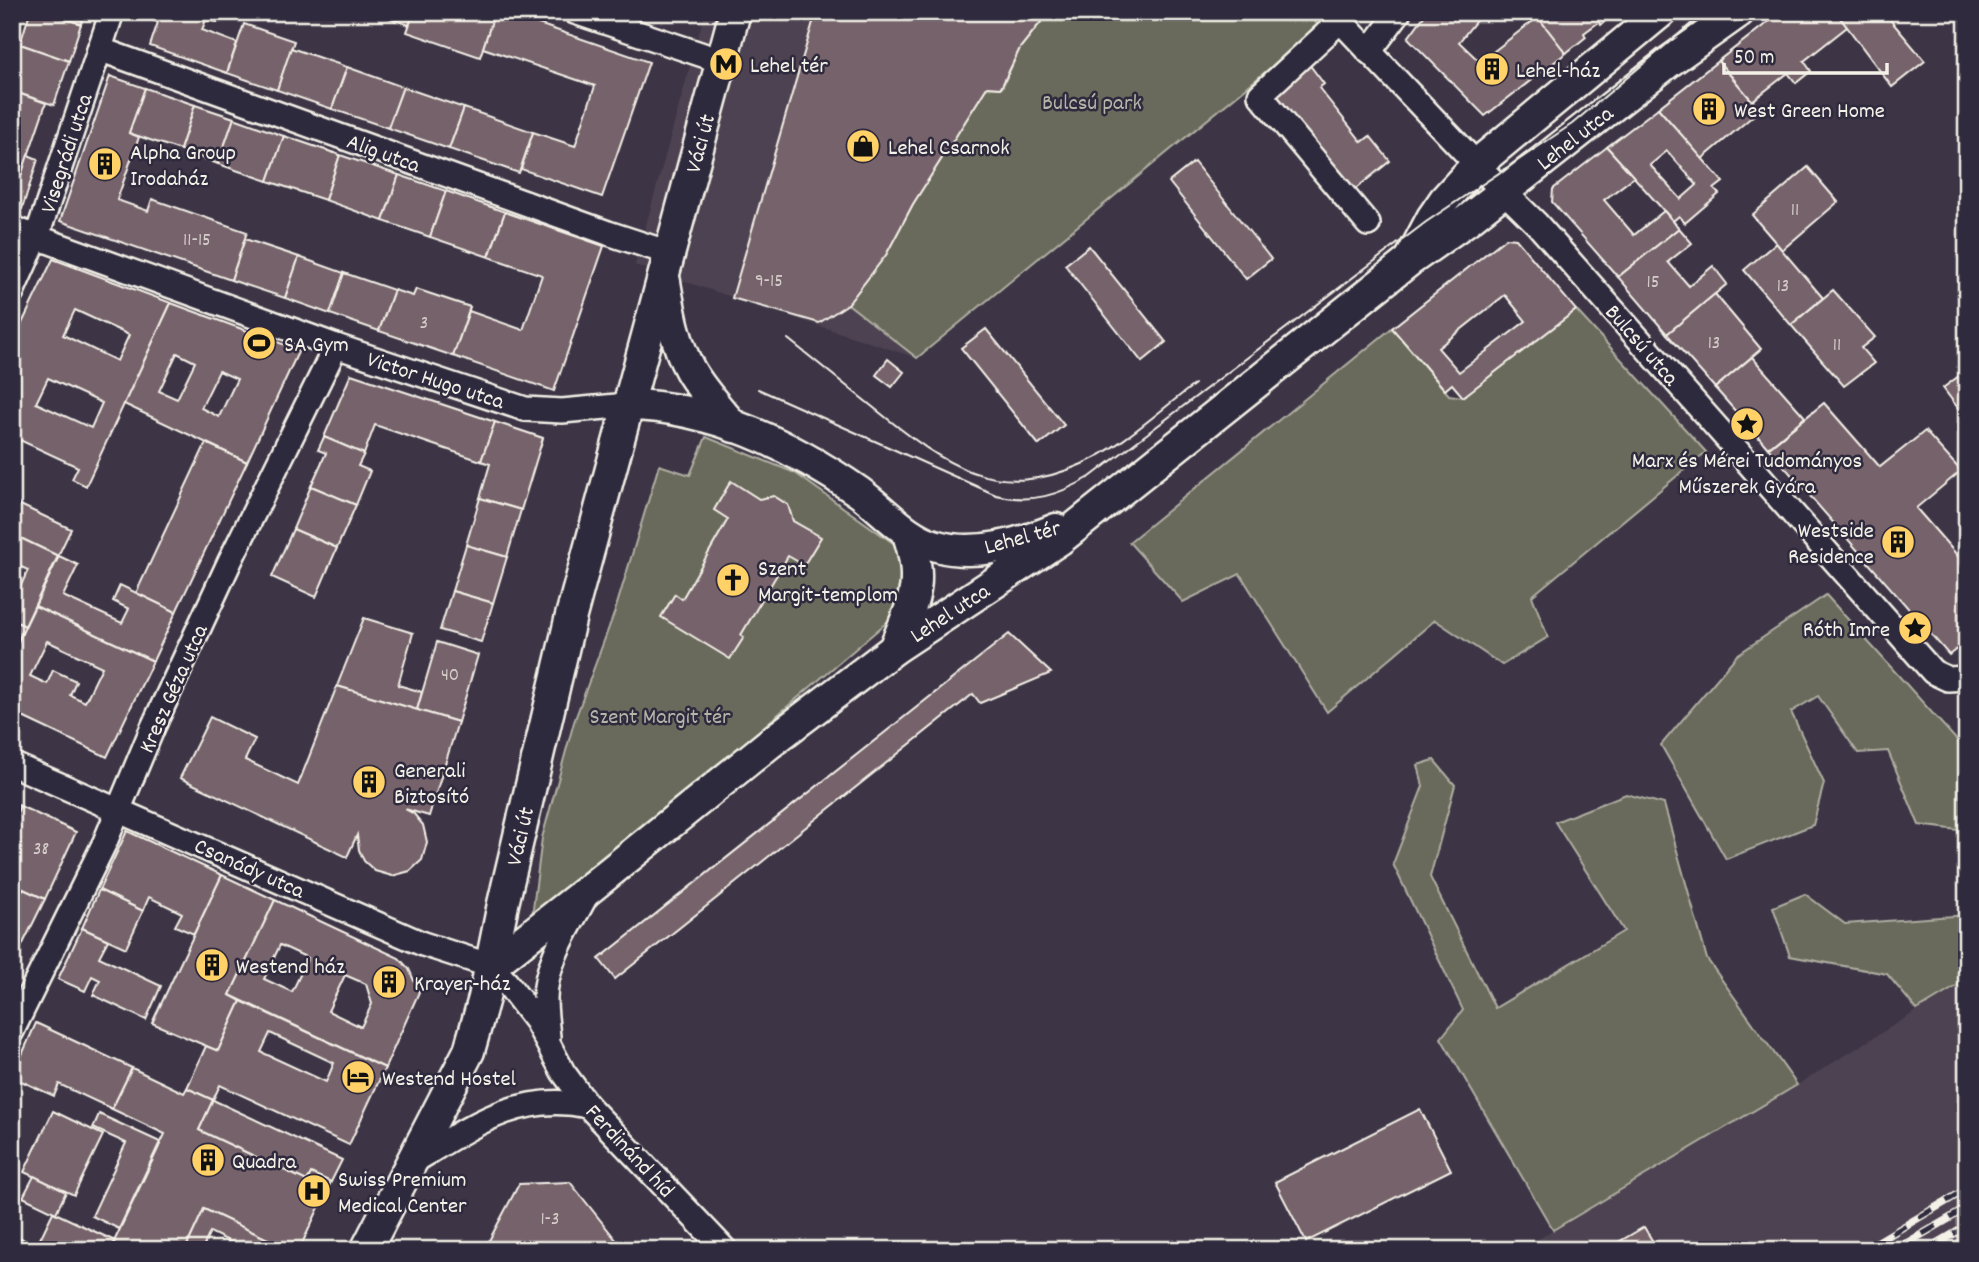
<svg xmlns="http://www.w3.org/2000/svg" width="1979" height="1262" font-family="Dekko,sans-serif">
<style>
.built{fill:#4e4251}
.green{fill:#6a6b5c;stroke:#afaea2;stroke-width:2}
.building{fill:#76626b;stroke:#f4f1e8;stroke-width:2;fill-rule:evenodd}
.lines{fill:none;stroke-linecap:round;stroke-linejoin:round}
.minor-casing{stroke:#f4f1e8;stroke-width:28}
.major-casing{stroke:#f4f1e8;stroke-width:35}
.minor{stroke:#2f2a3d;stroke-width:23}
.major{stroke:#2f2a3d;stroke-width:30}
.tram{stroke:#f4f1e8;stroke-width:2}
.rail-casing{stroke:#f4f1e8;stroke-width:8}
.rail{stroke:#2f2a3d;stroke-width:5;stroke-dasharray:16;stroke-linecap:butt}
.labels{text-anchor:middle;stroke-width:5;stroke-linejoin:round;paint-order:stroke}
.number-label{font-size:19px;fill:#d4cdc9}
.poi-label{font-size:23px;fill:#f4f1e8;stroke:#2f2a3d;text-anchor:start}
.park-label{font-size:23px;fill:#b6b5a9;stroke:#2f2a3d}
.street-label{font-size:23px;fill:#f4f1e8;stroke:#2f2a3d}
</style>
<rect width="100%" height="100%" fill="#3d3546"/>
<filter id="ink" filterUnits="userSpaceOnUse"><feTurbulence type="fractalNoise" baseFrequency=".0143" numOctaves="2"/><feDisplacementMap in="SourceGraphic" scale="14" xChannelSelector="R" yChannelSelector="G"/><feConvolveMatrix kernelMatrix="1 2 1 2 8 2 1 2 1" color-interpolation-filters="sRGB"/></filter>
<g filter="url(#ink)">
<g class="built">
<path d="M705,12H1335L917,358L635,265Z"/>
<path d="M1967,980V1250H1520L1797,1085Z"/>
</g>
<g class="green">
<path d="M1049,12H1306L1320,27L917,358L848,304L886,255L913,204L987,87L1002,88L1020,48Z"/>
<path d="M1576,310L1706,452L1532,596L1548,637L1502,665L1435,620L1327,712L1240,574L1183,602L1129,542L1392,328L1449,395L1463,397Z"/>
<path d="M706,437L795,473L900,548L913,579L899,612L539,917L532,916L542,838L574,722L615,611L659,465L690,475Z"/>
<path d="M1826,595L1960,744L1967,747V870L1966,831L1919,825L1888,751L1858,753L1818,696L1791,712L1824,783L1813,825L1726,859L1661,745L1737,655Z"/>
<path d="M1434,760L1455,785L1430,877L1495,1008L1624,931L1555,822L1626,794L1664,804L1707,959L1797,1085L1553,1230L1441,1038L1463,1010L1393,864L1423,786L1418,765Z"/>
<path d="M1805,894L1845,924L1967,915V980L1917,1010L1887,974L1790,956L1773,907Z"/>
</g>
<g class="building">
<path d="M30,12H47L81,24L69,61L20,44Z"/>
<path d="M47,12H85L81,24Z"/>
<path d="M138,12H238L229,20L217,22L206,20L202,30L237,43L227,73L150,46L158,22L137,15Z"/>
<path d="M372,12H414L409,25Z"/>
<path d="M414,12H495L480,57L407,32Z"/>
<path d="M495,12H504L649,62L602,197L521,169L533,132L575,146L595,86L483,48Z"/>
<path d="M816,12H1049L1020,48L1001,88L987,87L913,204L886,255L848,304L819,323L732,298Z"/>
<path d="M1427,12H1483L1459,42L1480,62L1538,17L1566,53L1485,116L1408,38Z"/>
<path d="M1545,12H1615L1601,25L1599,22L1584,33L1586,37L1566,53L1538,17Z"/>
<path d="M1781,12H1836L1847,27L1804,61L1811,71L1796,83L1788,73L1752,101L1718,61Z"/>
<path d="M1836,12H1891L1887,16L1925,61L1892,87Z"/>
<path d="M1957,12H1967V24Z"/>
<path d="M244,24L294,41L277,90L227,73Z"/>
<path d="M20,44L69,61L54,105L12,91V66Z"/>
<path d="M291,48L347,67L332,109L277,90Z"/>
<path d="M1306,60L1324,84L1319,88L1362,142L1370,136L1390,161L1348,195L1333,166L1290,113L1286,116L1266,92Z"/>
<path d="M1718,61L1760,110L1702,159L1658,108Z"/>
<path d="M347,67L403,87L388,128L332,109Z"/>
<path d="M110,76L145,88L129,133L139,137L117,200L148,211L152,199L247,232L231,280L60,221Z"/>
<path d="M403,87L464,108L449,149L388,128Z"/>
<path d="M145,88L195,105L180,150L129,133Z"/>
<path d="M12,91L46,103L17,188L12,187Z"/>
<path d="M195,105L234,118L218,164L180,150Z"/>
<path d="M464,108L533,132L519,173L449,149Z"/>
<path d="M1658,108L1723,182L1714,189L1719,194L1685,223L1679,216L1673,221L1607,147ZM1667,151L1697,185L1681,199L1650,165Z"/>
<path d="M234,118L284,136L268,181L218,164Z"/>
<path d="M284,136L340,155L325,200L268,181Z"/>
<path d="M1607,147L1634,177L1604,200L1634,235L1664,211L1679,228L1618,277L1552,202L1553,189Z"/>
<path d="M28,155L38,159L22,209L12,206V187L17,188Z"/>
<path d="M340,155L399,175L383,221L325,200Z"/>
<path d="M1194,162L1271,259L1246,279L1169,182Z"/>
<path d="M1808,167L1838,202L1782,250L1752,215Z"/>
<path d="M399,175L446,191L430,237L383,221Z"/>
<path d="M446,191L505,212L489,257L430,237Z"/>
<path d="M505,212L604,246L554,391L453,356L469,311L523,330L542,275L489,257Z"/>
<path d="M1679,228L1692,243L1668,262L1689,286L1713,266L1727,284L1667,334L1618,277Z"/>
<path d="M1506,238L1516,239L1576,310L1463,397L1452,384L1445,390L1392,328ZM1505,295L1526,321L1459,372L1438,348Z"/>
<path d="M245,239L299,257L285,298L231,280Z"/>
<path d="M1776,243L1823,298L1791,325L1744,270Z"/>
<path d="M1089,246L1166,342L1142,362L1065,265Z"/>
<path d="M299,257L344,273L330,314L285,298Z"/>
<path d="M53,259L171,303L86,486L72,479L78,467L20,440L15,452L12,451V344ZM75,310L129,335L117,361L63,335ZM48,378L102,403L91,428L36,403Z"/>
<path d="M344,273L394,290L379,331L330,314Z"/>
<path d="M416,289L470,307L453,356L379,331L394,290L413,296Z"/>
<path d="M1833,290L1875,337L1861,348L1874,363L1844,386L1791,325Z"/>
<path d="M1715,294L1761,349L1715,388L1667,334Z"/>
<path d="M171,303L299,350L247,462L124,404ZM177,353L195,362L177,399L159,391ZM219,371L237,379L219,417L201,408Z"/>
<path d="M986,329L1064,425L1039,445L961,348Z"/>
<path d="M1752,357L1805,417L1768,448L1715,388Z"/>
<path d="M888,359L904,372L892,387L876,375Z"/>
<path d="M1967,370V420L1943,388Z"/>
<path d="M351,374L495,422L481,461L375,425L364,454L324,437Z"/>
<path d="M1824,403L1880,467L1925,431L1961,471L1916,508L1964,563L1967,560V641L1949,655L1768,448Z"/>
<path d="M495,422L543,438L521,510L480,498L490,464L481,461Z"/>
<path d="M324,437L364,454L358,466L370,471L356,505L311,486L326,453L318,450Z"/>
<path d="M206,443L247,462L176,612L136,593Z"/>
<path d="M731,481L759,499L774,496L788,505L793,521L821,537L804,565L788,556L741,635L744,637L730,659L661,617L675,594L682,599L728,519L714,510Z"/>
<path d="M311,486L356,505L337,548L293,529Z"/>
<path d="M480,498L521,510L507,557L466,545Z"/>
<path d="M12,501L71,529L58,556L12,534Z"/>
<path d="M293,529L337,548L316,597L272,577Z"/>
<path d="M12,534L58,556L25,626L12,620V592L17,594L28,570L12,563Z"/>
<path d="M466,545L507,557L493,603L452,591Z"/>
<path d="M59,556L78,565L63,596L122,623L129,609L113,601L120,585L176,612L153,661L35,606Z"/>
<path d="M452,591L493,603L481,642L440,630Z"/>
<path d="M35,606L153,661L107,757L12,712V654ZM47,641L102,667L85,702L70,695L76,681L53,670L47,684L30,676Z"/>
<path d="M364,618L413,633L398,685L422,692L417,710L337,686Z"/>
<path d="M12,620L25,626L12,653Z"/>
<path d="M1009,634L1051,673L980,703L973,694L615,979L599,959Z"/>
<path d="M437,642L478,655L458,722L417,710Z"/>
<path d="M337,686L458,722L429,816L405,809L414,814L423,825L427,842L422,860L410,871L392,876L375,871L364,861L359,850L357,835L347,857L180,778L210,717L255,739L245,760L298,785Z"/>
<path d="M12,802L20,806L12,823Z"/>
<path d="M20,806L76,832L45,899L12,884V866L18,855L12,853V823Z"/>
<path d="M127,831L222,875L194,934L175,926L182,913L149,897L143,911L99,890Z"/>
<path d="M222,875L275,900L230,995L241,1001L218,1051L152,1023Z"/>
<path d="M12,884L45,899L12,966Z"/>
<path d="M99,890L143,911L126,948L82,928Z"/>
<path d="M275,900L399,958L409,969L419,992L385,1068L230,995ZM280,945L308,958L292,992L264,979ZM345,975L366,984L372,1004L361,1027L328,1011Z"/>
<path d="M82,928L108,940L99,957L161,986L146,1020L93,995L100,980L92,976L85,991L58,979Z"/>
<path d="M241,1001L385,1068L349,1145L220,1085L213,1100L187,1088L206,1046L218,1051ZM270,1033L334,1063L326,1082L261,1052Z"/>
<path d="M36,1023L132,1068L112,1109L59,1084L54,1096L12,1077Z"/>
<path d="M132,1068L184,1093L187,1088L213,1100L199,1130L307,1181L311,1173L331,1182L299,1250H291L204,1209L185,1250H110L165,1134L112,1109Z"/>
<path d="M213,1100L342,1160L331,1182L311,1173L307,1181L199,1130Z"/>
<path d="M1420,1109L1451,1170L1306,1242L1275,1182Z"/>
<path d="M53,1111L103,1135L74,1195L24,1172Z"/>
<path d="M99,1114L160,1142L119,1229L92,1216L126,1143L93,1128Z"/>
<path d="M34,1176L66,1192L56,1213L23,1197Z"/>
<path d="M570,1182L624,1250H484L519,1184Z"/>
<path d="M204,1209L291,1250H247L210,1232L202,1250H185Z"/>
<path d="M53,1212L115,1241L110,1250H63L40,1239Z"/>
<path d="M1644,1227L1658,1250H1605Z"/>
</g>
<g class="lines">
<g class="minor-casing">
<g id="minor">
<path d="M575,12L721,61"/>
<path d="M1332,12L1484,172L1537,224L1933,672L1948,679L1967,678"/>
<path d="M1340,21L1260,95L1368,224"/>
<path d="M99,49L608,233L669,253"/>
<path d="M1369,52L1399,12"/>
<path d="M12,228L336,346L525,409L562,411L628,405"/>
<path d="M12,292L37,236L112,12"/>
<path d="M12,764L423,944L491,966L506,982L536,1021L563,1072L588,1106L725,1250"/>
<path d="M12,1031L105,842L153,727L230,561L336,346"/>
<path d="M548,1037C547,1025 545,1012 545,999C545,961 571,925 588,892"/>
<path d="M411,1163C468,1129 518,1090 588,1106"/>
<path d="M12,1248L16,1250"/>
</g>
</g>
<g class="major-casing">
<g id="major">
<path d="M1411,258L1432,218L1445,199L1477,164L1661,12"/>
<path d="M665,282C670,312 675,343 690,370C702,391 719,409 734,427"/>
<path d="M628,405C710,406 793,446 859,492C884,510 906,538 937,546C975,557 1020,544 1056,529"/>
<path d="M894,649C913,602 925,585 908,534"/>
<path d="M491,966L589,889L770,743L894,649L1059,540L1409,261L1470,218L1670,61L1739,12"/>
<path d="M366,1250L469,1051L484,998L503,904L571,616L735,12"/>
</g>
</g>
<use href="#minor" class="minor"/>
<use href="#major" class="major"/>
<g class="tram">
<path d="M788,339C818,363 849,388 879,412C944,464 996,503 1082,464C1121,447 1160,410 1195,384"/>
<path d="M758,389L996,495C1032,504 1059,495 1090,477L1426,222L1572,124L1705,12"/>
</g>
<g class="rail-casing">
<g id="rail">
<path d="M1864,1250L1967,1189"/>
<path d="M1895,1250L1967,1208"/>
<path d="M1926,1250L1967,1226"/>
<path d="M1958,1250L1967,1245"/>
</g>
</g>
<use href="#rail" class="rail"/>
</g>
</g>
<defs>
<g id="metro-disc" transform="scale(1.75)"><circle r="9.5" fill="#ffd166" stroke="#2f2a3d"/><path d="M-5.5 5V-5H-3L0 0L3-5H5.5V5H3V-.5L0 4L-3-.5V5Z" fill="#111"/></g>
<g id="building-disc" transform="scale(1.75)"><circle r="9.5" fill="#ffd166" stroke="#2f2a3d"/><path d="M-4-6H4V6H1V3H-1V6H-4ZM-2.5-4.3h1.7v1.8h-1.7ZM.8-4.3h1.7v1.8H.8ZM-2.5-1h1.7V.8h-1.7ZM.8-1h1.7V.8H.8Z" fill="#111"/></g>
<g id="shop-disc" transform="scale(1.75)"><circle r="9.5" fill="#ffd166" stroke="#2f2a3d"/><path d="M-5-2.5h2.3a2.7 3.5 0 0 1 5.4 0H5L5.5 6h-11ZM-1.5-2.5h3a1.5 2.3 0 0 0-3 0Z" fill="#111"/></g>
<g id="stadium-disc" transform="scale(1.75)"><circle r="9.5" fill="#ffd166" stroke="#2f2a3d"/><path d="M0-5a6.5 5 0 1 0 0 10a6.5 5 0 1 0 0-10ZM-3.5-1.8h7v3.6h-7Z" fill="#111"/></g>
<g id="sight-disc" transform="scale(1.75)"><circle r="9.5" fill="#ffd166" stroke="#2f2a3d"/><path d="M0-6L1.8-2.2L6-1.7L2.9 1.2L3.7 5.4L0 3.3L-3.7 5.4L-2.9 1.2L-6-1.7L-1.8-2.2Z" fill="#111"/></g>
<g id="church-disc" transform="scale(1.75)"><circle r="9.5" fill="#ffd166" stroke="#2f2a3d"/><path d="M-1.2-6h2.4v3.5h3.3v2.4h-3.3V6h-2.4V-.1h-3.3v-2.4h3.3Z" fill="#111"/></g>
<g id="hotel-disc" transform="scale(1.75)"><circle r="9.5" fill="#ffd166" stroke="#2f2a3d"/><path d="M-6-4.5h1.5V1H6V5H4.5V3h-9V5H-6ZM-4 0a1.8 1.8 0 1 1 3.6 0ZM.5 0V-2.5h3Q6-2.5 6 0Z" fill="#111"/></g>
<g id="hospital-disc" transform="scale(1.75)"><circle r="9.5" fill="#ffd166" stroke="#2f2a3d"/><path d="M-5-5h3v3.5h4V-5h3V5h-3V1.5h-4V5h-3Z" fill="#111"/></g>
</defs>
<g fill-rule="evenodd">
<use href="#metro-disc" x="726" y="64"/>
<use href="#building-disc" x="1492" y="69"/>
<use href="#building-disc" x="1709" y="109"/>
<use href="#shop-disc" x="863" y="146"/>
<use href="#building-disc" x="105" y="164"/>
<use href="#stadium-disc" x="259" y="343"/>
<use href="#sight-disc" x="1747" y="424"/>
<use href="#building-disc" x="1898" y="542"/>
<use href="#church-disc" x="733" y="580"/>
<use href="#sight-disc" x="1915" y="628"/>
<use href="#building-disc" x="369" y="782"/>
<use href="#building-disc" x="212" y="965"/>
<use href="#building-disc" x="389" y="982"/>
<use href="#hotel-disc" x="358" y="1077"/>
<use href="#building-disc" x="208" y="1160"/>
<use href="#hospital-disc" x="314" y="1191"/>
</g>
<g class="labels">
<g class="number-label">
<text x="1795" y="215">11</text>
<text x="197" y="245">11-15</text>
<text x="769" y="286">9-15</text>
<text x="1653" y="287">15</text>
<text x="1783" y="291">13</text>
<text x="424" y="328">3</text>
<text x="1714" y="348">13</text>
<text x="1837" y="350">11</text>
<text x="450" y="680">40</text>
<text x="41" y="854">38</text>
<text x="550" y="1224">1-3</text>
</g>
<g class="poi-label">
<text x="750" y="72">Lehel tér</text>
<text x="1516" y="77">Lehel-ház</text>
<text x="1734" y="117">West Green Home</text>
<text x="888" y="154">Lehel Csarnok</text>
<text x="130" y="159">Alpha Group<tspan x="130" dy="26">Irodaház</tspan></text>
<text x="284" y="351">SA Gym</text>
<text x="1747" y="467" text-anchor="middle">Marx és Mérei Tudományos<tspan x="1747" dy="26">Műszerek Gyára</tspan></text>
<text x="1874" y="537" text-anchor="end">Westside<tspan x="1874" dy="26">Residence</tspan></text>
<text x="758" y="575">Szent<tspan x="758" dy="26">Margit-templom</tspan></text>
<text x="1890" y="636" text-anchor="end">Róth Imre</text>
<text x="394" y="777">Generali<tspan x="394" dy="26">Biztosító</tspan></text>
<text x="236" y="973">Westend ház</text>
<text x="414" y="990">Krayer-ház</text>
<text x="382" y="1085">Westend Hostel</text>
<text x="232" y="1168">Quadra</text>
<text x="338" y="1186">Swiss Premium<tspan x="338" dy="26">Medical Center</tspan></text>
</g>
<g class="park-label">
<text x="1092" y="109">Bulcsú park</text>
<text x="660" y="723">Szent Margit tér</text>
</g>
<g class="street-label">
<text transform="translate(1574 137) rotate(-38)" y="8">Lehel utca</text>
<text transform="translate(699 143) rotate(-75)" y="8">Váci út</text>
<text transform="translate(384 152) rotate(20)" y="8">Alig utca</text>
<text transform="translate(65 153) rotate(-72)" y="8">Visegrádi utca</text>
<text transform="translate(1643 344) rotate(49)" y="8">Bulcsú utca</text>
<text transform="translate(436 379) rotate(18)" y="8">Victor Hugo utca</text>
<text transform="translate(1022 536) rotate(-15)" y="8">Lehel tér</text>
<text transform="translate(949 612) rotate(-33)" y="8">Lehel utca</text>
<text transform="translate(172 688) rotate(-66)" y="8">Kresz Géza utca</text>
<text transform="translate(519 836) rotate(-77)" y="8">Váci út</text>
<text transform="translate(250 867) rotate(24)" y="8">Csanády utca</text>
<text transform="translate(631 1150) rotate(47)" y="8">Ferdinánd híd</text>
</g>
</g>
<rect width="1979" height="1262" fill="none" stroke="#2f2a3d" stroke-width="42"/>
<rect x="21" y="21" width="1937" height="1220" fill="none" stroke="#f4f1e8" stroke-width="2.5" filter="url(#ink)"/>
<path d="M1724 63v10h163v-10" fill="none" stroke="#f4f1e8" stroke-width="3.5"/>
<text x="1734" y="63" font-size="21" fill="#f4f1e8" stroke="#2f2a3d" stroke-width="5" paint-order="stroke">50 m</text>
</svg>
